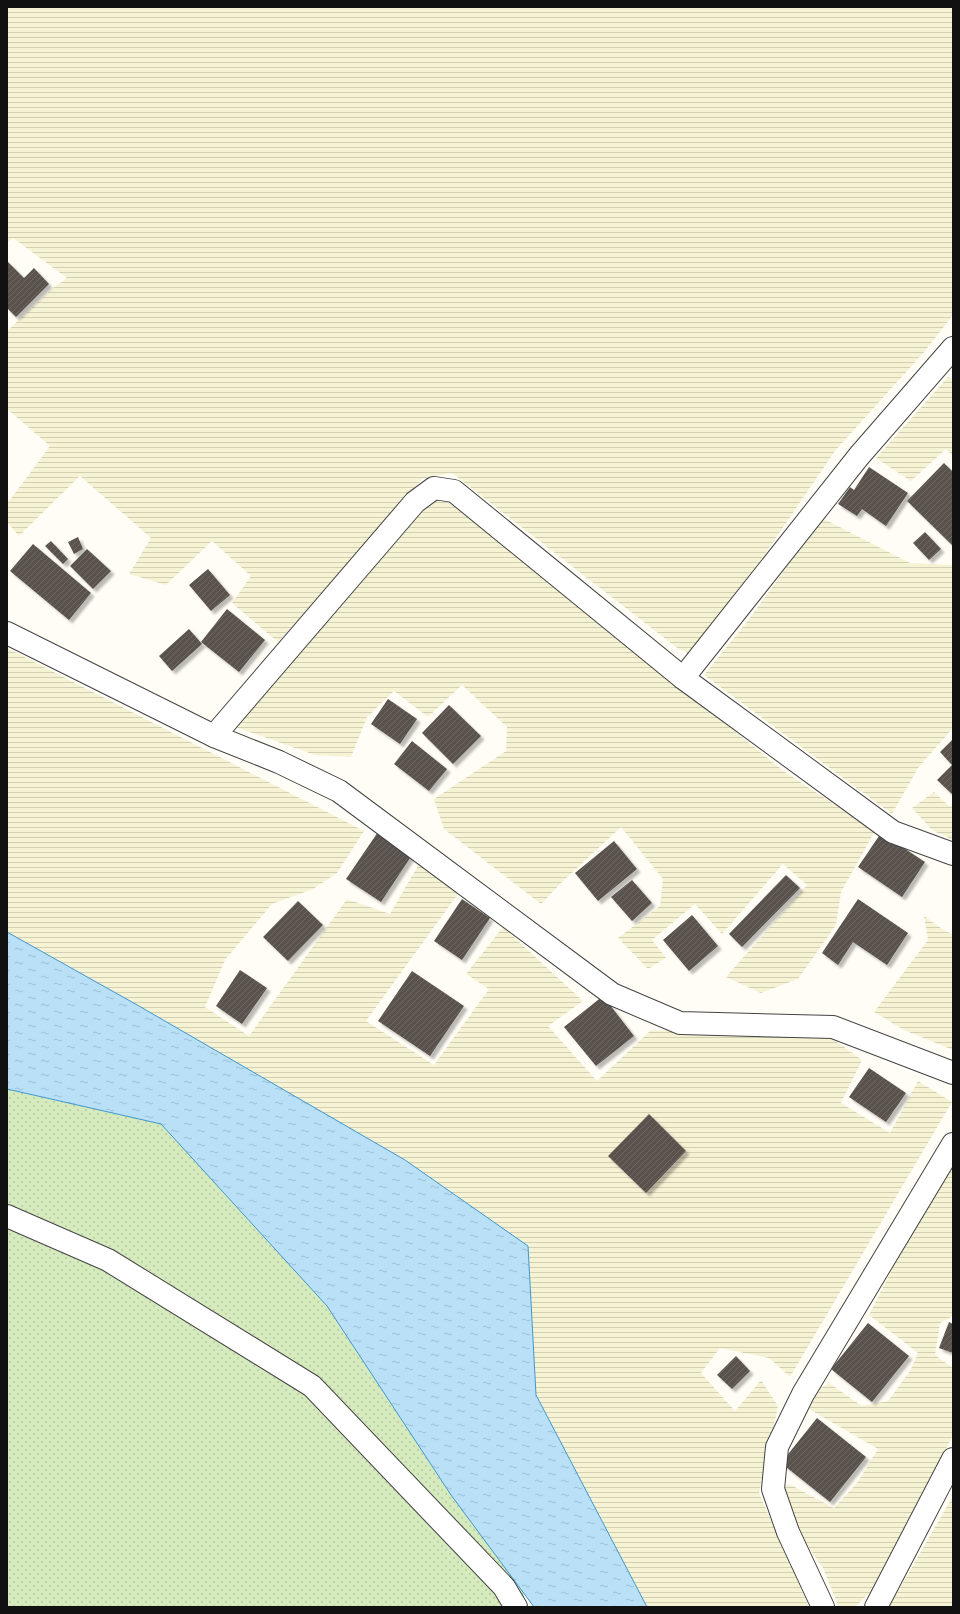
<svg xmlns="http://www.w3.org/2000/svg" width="960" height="1614" font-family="Spectral,serif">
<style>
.farmland{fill:url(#farmland-rules)}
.grass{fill:url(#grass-dots)}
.water{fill:url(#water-ripples);stroke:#3f96cf}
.building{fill:url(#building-hatch);filter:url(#shadow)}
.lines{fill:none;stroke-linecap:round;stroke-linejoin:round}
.minor-casing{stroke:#444;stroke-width:24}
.minor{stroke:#fff;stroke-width:22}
</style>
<defs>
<pattern id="farmland-rules" width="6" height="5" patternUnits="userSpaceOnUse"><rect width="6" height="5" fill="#f6f3d4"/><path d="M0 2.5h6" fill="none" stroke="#d2cfb5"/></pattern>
<pattern id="grass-dots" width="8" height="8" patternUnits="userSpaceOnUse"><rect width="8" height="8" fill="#d5ebbd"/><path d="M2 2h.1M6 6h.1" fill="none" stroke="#b6c8a1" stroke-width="1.8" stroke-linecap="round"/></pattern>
<pattern id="water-ripples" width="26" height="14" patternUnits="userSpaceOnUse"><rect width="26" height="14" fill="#b9e0f7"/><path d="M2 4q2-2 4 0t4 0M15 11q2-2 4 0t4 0" fill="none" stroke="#9ebfd3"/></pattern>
<pattern id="building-hatch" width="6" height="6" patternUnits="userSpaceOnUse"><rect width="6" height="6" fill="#5a524d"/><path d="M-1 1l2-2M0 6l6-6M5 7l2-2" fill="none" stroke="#6d6662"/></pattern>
<filter id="shadow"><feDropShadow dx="3.5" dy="3.5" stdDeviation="1" flood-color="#0004"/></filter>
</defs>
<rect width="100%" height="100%" fill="#fffdf5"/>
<g class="farmland">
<path d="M7,7H953V315L925,351L835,451L720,620L691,655L676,647L452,473L422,479L278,642L232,603L251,576L212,541L166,585L129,574L151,538L80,476L19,536L7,522V504L50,446L7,409V331L53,288L67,278L13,238L7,243Z"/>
<path d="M948,377L953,379V456L946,449L911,481L876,458Z"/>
<path d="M443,493L661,672L785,772L875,831L841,892L836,925L798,979L761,993L726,977L807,885L783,864L722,934L695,904L652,940L666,958L648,969L618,938L660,906L663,879L621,827L563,881L541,904L444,829L434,799L506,751L507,727L462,685L428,717L394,691L367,717L351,757L315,755L230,725L366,553Z"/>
<path d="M822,518L910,563L953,565V728L918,768L892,814L704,675L747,622Z"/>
<path d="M7,648L364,831L337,873L313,889L272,904L225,960L205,1007L249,1036L347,899L390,914L419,864L458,894L366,1021L434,1065L489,989L466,974L503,927L583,1001L548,1026L597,1081L651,1030L830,1037L862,1060L841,1103L890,1133L918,1081L952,1102L790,1377L769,1358L720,1348L701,1373L735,1411L761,1380L778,1406L759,1493L809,1607H647L536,1395L528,1246L139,1006L7,932Z"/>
<path d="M934,792L949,806H953V840L932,830L912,808Z"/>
<path d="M924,916L945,931L953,934V1050L904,1030L874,1012L928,940Z"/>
<path d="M953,1160V1316L940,1323L935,1355L953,1368V1435L880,1583L855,1607H839L823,1568L790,1521L783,1487L789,1484L834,1508L857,1483L878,1449L809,1409L819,1389L829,1383L862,1406L888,1401L910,1371L918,1353L869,1315L903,1248Z"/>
<path d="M953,1496V1607H889Z"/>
</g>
<path class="grass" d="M7,1089L161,1124L327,1306L451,1495L524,1592V1607H7Z"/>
<path class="water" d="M7,932L139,1006L405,1160L528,1246L536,1395L647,1607H534L451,1495L327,1306L161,1124L7,1089Z"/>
<g class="building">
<path d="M7,261L24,278L34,268L49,284L16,317L7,308Z"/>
<path d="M944,463L953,472V546L907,501Z"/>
<path d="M869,467L908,493L886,526L862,509L857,516L838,504L850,487L854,490Z"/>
<path d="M925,532L941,549L929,560L913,543Z"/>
<path d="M78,537L83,549L74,554L68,542Z"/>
<path d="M51,541L68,559L63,564L45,546Z"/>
<path d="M33,544L91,593L69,620L10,571Z"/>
<path d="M87,549L111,571L93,589L70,566Z"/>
<path d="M208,569L230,595L211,611L189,585Z"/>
<path d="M227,609L265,640L239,672L201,642Z"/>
<path d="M189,629L202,644L172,671L159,656Z"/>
<path d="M388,699L417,719L400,744L371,724Z"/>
<path d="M449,705L481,736L453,764L422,733Z"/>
<path d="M953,739V795L937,780L952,765L940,752Z"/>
<path d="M412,741L447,769L429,791L394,764Z"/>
<path d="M378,832L412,855L381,902L346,879Z"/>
<path d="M881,833L925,862L902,897L858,867Z"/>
<path d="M614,841L637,869L598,901L575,873Z"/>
<path d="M786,875L800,888L742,947L729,934Z"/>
<path d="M632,880L652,903L632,921L611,897Z"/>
<path d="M462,899L490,918L462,960L434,941Z"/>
<path d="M858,899L908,933L887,965L853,942L838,965L822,953Z"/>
<path d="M298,901L323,925L288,961L263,937Z"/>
<path d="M692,915L718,946L689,971L663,940Z"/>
<path d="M240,970L267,988L242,1024L216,1006Z"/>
<path d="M412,971L464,1006L430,1056L378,1021Z"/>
<path d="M603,996L634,1036L596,1066L564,1027Z"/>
<path d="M869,1068L906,1093L886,1122L849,1097Z"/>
<path d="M649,1114L686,1151L646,1193L608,1156Z"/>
<path d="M949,1322L953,1324V1353L939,1348Z"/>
<path d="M868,1323L909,1356L872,1402L831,1369Z"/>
<path d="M736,1356L750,1371L732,1389L717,1375Z"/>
<path d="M817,1418L866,1457L830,1502L781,1463Z"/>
</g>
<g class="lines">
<g class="minor-casing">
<g id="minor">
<path d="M7,633L214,736L279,762L339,791L612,994L680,1023L833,1027L953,1073"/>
<path d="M683,678L859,456L953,348"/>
<path d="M214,736L415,502L434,488L454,491L683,678L893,832L953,854"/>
<path d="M7,1216L108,1260L312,1386L504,1587L516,1607"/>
<path d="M823,1607L788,1532L773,1489L777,1447L803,1394L953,1144"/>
<path d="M876,1607L953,1459"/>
</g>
</g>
<use href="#minor" class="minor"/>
</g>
<rect width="960" height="1614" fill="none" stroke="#111111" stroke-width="16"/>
</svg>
